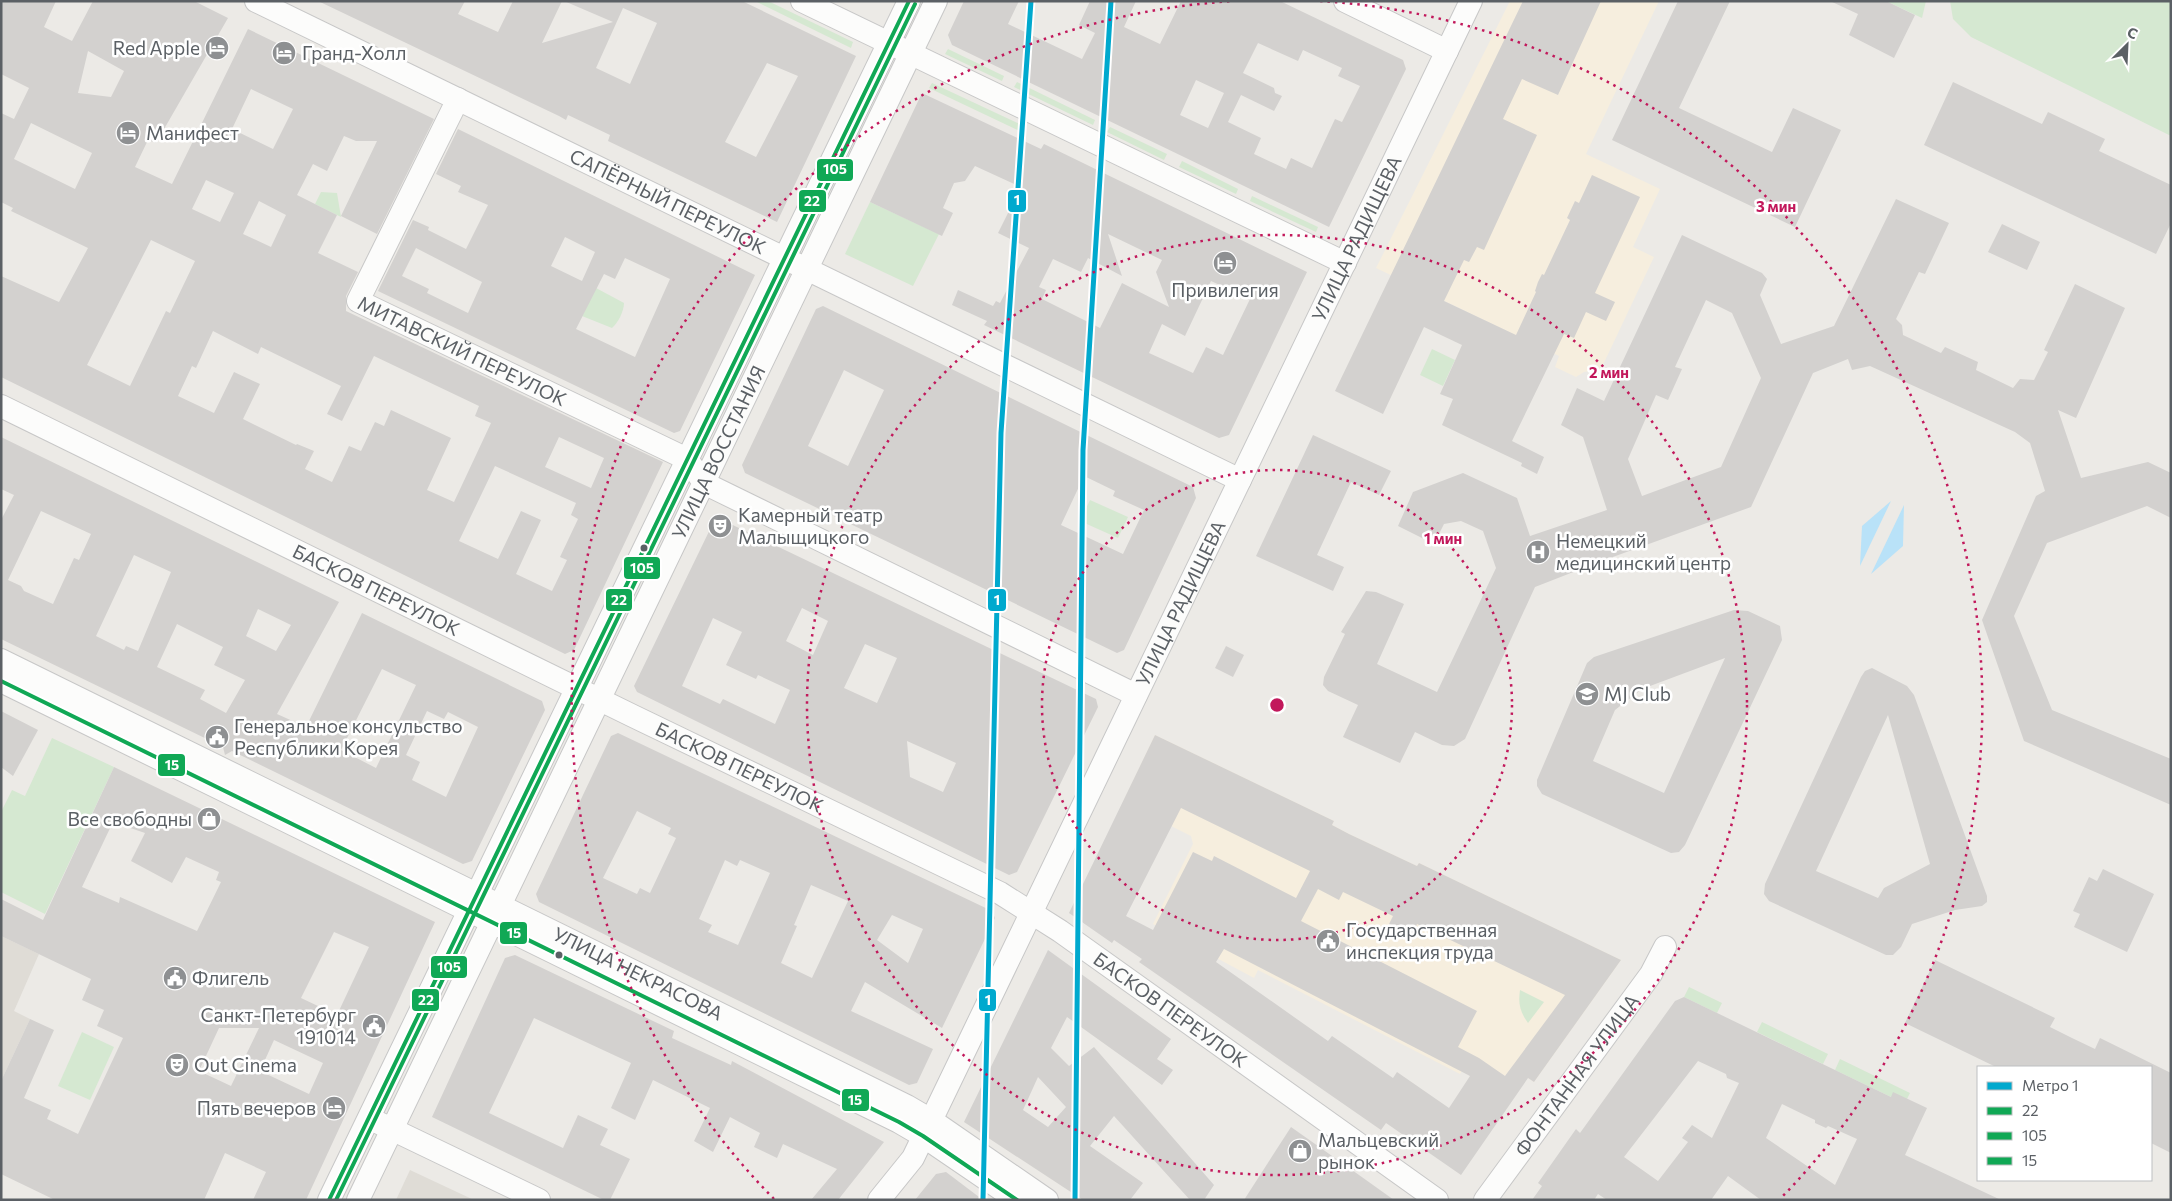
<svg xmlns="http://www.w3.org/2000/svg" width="2172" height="1201" font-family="Commissioner,sans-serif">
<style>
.commercial{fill:#f6eede}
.education{fill:#dfdcd6}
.green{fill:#d5e8d1}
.water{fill:#b9e2f8}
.building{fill:#d3d1cf;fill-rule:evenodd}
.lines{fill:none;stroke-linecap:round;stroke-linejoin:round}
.minor-casing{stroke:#c7c7c7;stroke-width:24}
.minor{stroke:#fcfcfb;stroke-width:22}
.bus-1-casing{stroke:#fff;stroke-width:8}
.bus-2-casing{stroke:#fff;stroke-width:8}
.bus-3-casing{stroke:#fff;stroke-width:8}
.bus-1{stroke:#10a855;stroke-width:4}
.bus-2{stroke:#10a855;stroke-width:4}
.bus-3{stroke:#10a855;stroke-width:4}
.metro-1-casing{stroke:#fff;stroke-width:9}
.metro-1{stroke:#00a9ce;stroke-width:5}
.ring{fill:none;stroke:#c2185b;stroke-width:2.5;stroke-dasharray:2.5 5}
.bus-dot{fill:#5b6065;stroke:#fff;stroke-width:2}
.labels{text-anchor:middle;stroke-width:5;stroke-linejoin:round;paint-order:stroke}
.poi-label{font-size:19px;fill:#5b6065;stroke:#fff;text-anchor:start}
.street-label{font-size:19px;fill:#5b6065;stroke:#fff}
.centre{fill:#c2185b;stroke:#fff;stroke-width:2.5}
.ring-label{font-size:15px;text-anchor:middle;font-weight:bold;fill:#c2185b;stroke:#fff;stroke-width:5;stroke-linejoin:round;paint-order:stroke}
.line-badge{stroke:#fff;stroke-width:2}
.badge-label{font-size:14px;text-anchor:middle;font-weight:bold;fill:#fff}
</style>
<rect width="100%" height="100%" fill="#eceae6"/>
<g class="commercial">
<path d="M1510,1H1659L1586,154L1660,189L1633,247L1654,257L1601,369L1584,372L1576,377L1555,367L1559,356L1376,268Z"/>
<path d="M1155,735L1334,821L1332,825L1349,834L1417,866L1419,863L1621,960L1534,1082L1512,1067L1505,1076L1497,1071H1462L1460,1074L1258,970L1254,978L1153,924L1193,844L1191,836L1123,802Z"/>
</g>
<g class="education">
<path d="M1,936L39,954L14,1011L30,1019L1,1081Z"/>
<path d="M410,1170L474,1200H396Z"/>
</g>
<g class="green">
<path d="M755,1H768L853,42L851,48Z"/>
<path d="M1886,1H1926L1922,18Z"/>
<path d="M1950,1H2171V136L1971,37L1953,19Z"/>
<path d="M948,49L1004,76L1002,81L945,54Z"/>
<path d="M1017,82L1095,120L1093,125L1014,87Z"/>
<path d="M932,83L1026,127L1024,133L929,88Z"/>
<path d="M1110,127L1167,154L1164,160L1107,132Z"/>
<path d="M1182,161L1238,189L1236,194L1179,167Z"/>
<path d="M321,192L337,193L341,217L315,204Z"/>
<path d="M1252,196L1318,227L1316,232L1250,201Z"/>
<path d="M870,202L939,234L913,286L845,254Z"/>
<path d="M596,288L624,303C624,311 618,323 612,328L582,316Z"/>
<path d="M1432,349L1455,360L1443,386L1420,375Z"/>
<path d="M1090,500L1128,517L1118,538L1080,521Z"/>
<path d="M52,738L114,767L45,914L1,892V812L12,790L25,796Z"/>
<path d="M1689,987L1722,1003L1717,1013L1684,997Z"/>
<path d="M1520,990L1544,1002L1528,1023C1520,1012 1518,1004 1520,990Z"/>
<path d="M1762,1022L1828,1054L1823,1064L1757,1032Z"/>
<path d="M82,1032L114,1047L90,1100L58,1086Z"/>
<path d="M1840,1059L1910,1093L1907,1099L1891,1097L1835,1070Z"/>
</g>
<g class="water">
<path d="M1891,501L1860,566L1862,526Z"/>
<path d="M1904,505L1903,546L1871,574Z"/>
</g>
<g class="building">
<path d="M1,1H56L44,27L72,41L93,1H194L228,18L156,143L148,140L135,167L172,184L248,29L434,119L377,234L341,216L377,141H356L344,136L327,171L313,164L297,195L337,215L318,253L358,272L346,296V311L663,462L574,650L565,654L1,377V276L59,302L88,248L11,211L13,208L1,202V113L14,119L29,88L1,74ZM88,51L124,71L111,97L78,93ZM251,89L293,109L273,149L232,129ZM31,123L92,153L75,189L14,159ZM206,180L234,193L220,222L192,209ZM259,201L286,215L271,247L243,234ZM151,240L195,261L170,313L166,311L130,386L87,365ZM213,331L258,354L261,347L341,386L327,414L342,421L374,356L479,406L475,416L491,423L454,502L427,490L451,438L391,410L384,426L375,422L361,451L349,446L332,482L305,469L314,451L297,444L296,445L243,419L260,384L234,372L214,413L178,396L192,366L196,368ZM559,437L604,458L591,488L545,467ZM495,466L576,503L571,515L578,519L560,557L567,560L552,591L516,574L541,520L521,511L498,559L459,541Z"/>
<path d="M318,1H465L458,14L498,32L513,1H562L542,43L613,22L564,1H742L856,56L777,222L608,141L610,135L568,115L566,120L559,116ZM623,8L657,23L630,84L596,68ZM767,63L798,76L756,157L725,142Z"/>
<path d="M964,1H1019L1008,24L1082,59L1095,33L1079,25L1090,1H1136L1124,27L1160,44L1181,1H1280L1403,60L1406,69L1329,227L952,45L948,35ZM1258,43L1298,61L1303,50L1342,68L1338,76L1360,86L1342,122L1335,119L1312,168L1291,158L1286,169L1254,154L1261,138L1228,122L1241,95L1274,111L1282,96L1275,93L1274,88L1243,73ZM1196,80L1224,93L1208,128L1180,115Z"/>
<path d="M1523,1H1601L1558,95L1522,79L1503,119L1537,135L1484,250L1477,247L1469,262L1464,260L1444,301L1516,335L1536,292L1535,291L1538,282L1542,274L1544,275L1570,220L1567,218L1575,201L1579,203L1592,175L1640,197L1595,293L1615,302L1606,321L1586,312L1574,338L1564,334L1512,441L1544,457L1537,474L1521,466L1522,463L1442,425L1453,399L1440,394L1462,345L1424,327L1383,414L1335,391Z"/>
<path d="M1678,1H1730L1679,108L1772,152L1793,108L1841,130L1795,227L1612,140Z"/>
<path d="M1830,1H1886L1915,15L1894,58L1849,35L1858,14Z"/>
<path d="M1953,82L2042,124L2048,112L2105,139L2099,151L2171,185V223L2156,254L1924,145Z"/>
<path d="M922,93L1041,149L1044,144L1307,272L1229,435L1219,438L984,325L987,321L952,305L958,290L993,306L996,301L1000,303L1029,248L998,233L1021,187L975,166L965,181L954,183L943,208L953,213L942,236L870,202ZM1108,234L1162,260L1156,272L1169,307L1122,283L1100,328L1042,299L1046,290L1039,287L1053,259L1081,272L1088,258L1122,276ZM1211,281L1250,299L1223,355L1206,347L1193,373L1149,353L1162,324L1185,336Z"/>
<path d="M458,129L755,275L680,431L674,433L378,291L413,220L429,227L428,230L466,249L488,205L458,192L461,186L436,174ZM565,237L595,252L582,281L551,266ZM416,248L482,282L468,313L427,293L429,289L402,276ZM625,258L670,279L635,357L576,329L604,274L615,279Z"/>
<path d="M1896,199L1949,223L1925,274L1919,272L1896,319L1902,325L1903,335L1941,353L1945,347L1978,362L1976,370L2013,388L2020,379L2034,380L2048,352L2044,350L2075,284L2125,308L2076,418L2058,410L2081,478L2148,462L2171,473V518L2147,506L2047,543L2014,616L2052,710L2171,759V805L2024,741L1982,620L2036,496L2045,491L2030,443L2015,432L1870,366L1852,370L1848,359L1813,373L1751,507L1599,562L1535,587L1465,739L1454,746L1442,745L1415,732L1400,763L1343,737L1358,705L1328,691L1323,685L1324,677L1345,634L1341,632L1366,591L1376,592L1404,604L1377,664L1437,692L1496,568L1483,531L1461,521L1444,524L1434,544L1398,526L1413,492L1463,473L1517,498L1530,536L1607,510L1583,437L1561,425L1577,388L1604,401L1682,235L1762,273L1767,279L1760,295L1781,344L1834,326ZM1706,300L1732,313L1761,378L1721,467L1642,496L1628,459L1656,395L1668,400L1682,369L1675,367Z"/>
<path d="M2002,224L2040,242L2027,270L1988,252Z"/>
<path d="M823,306L1193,487L1196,498L1124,650L1117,653L745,473L742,465L816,309ZM844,370L884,390L848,466L808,446ZM1084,476L1115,491L1113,496L1144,510L1123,554L1061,525Z"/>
<path d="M1313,435L1391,471L1379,495L1351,482L1317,555L1344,567L1333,591L1256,556Z"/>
<path d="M1,437L339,602L277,714L306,727L362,613L542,701L545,710L472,861L463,864L232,751L225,755L223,747L215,743L1,639V520L14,495L1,489ZM41,511L91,534L79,560L74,558L53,604L24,591L21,586L8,580ZM134,555L171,572L138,651L126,646L124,650L96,636ZM258,609L291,625L276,651L246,636ZM177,624L223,647L214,665L245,680L226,713L200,699L205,690L157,667ZM382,669L416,685L376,768L341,750ZM427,711L444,719L448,712L478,727L446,797L412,780L420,762L406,755Z"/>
<path d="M716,517L1096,699L1098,707L1017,872L1009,875L637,692L634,686ZM802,608L828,621L813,655L786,641ZM713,618L742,632L726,665L756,679L758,675L790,690L775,724L723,699L720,704L682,686ZM865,644L897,658L877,703L844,688ZM907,741L956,763L943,792L910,777Z"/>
<path d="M1734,610L1748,611L1780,626L1782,640L1685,845L1679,852L1671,853L1542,794L1537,786V780L1587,663L1594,657ZM1725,658L1664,793L1593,761L1615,710L1642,689Z"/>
<path d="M1226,646L1244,655L1233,677L1215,668Z"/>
<path d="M1872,668L1907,686L1914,695L1987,896V902L1982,906L1955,910L1912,924L1901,947L1893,955H1886L1769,901L1764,894L1765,884L1861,677L1865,671ZM1888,715L1930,864L1884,888L1878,898L1816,871Z"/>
<path d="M1,711L38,730L13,776L1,767Z"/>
<path d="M618,733L992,911L995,918L942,1028L865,982L851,1011L933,1049L917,1083L909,1085L539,902L536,894L611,736ZM637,811L671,828L668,834L676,838L650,893L640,888L637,894L603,878ZM725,860L737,866L740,860L770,873L738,945L708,932L712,925L699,919ZM811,885L848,901L812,978L781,963L797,926L794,925ZM892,915L923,929L908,963L877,940Z"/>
<path d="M1155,735L1334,821L1332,825L1349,834L1417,866L1419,863L1621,960L1534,1082L1528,1078L1461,1175L1386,1123L1381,1130L1139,962L1142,959L1114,940L1112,943L1069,913ZM1181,808L1310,871L1296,898L1214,856L1212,861L1193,852L1153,930L1126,916ZM1318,889L1339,900L1343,892L1393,916L1389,924L1412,935L1417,924L1565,995L1505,1076L1479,1058L1458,1047L1477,1011L1301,921ZM1224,949L1311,994L1470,1076L1449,1108L1397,1072L1393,1078L1332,1036L1328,1041L1216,962Z"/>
<path d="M114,767L435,922L306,1200H253L266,1172L225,1153L204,1200H55L1,1174V1081L30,1019L54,1030L24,1098L51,1110L47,1119L78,1134L123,1038L97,1026L104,1010L82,1000L91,979L1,936V899L43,920ZM113,822L145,833L131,861L172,883L186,857L219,872L216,880L221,882L197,931L120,897L119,903L82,887ZM334,932L369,947L337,1015L301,998ZM219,1028H259L231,1086L199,1071ZM274,1040L323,1063L309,1094L260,1071Z"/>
<path d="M2103,869L2154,894L2127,952L2074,927L2080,914L2073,911L2089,877L2097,881Z"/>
<path d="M1048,950L1171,1039L1157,1059L1173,1070L1162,1085L1067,1017L1051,1048L1069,1066L1094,1047L1214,1185L1204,1200H1190L1114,1116L1090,1146L1143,1183L1130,1200H1083L964,1122ZM1038,1077L1066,1107L1048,1127L1023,1110Z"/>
<path d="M515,955L674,1031L672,1038L731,1065L732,1061L884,1142L838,1200H811L837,1169L783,1144L777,1158L754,1147L760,1133L730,1117L713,1152L694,1141L710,1108L653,1080L635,1120L611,1108L631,1063L534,1018L489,1113L563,1148L578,1115L608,1129L600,1145L630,1159L610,1200H604L432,1117L505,958Z"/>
<path d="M1935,960L2055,1018L2050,1027L2072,1038L2095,1049L2100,1038L2171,1073V1153L2151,1143V1067H1996L1905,1023Z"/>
<path d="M1684,997L1891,1097L1893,1092L1927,1108L1905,1155L2001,1200H1761L1728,1176L1711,1200H1607L1598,1194L1594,1200H1532L1542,1186L1538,1183L1576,1129L1580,1133L1675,1001ZM1698,1061L1726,1074L1727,1078L1739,1083L1712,1138L1692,1125L1682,1138L1688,1142L1658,1181L1624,1157ZM1782,1104L1815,1120V1123L1826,1128L1828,1126L1857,1139L1835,1185L1766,1138Z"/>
<path d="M1291,1127L1359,1175L1394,1200H1244Z"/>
<path d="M946,1172L983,1200H915L936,1174Z"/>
</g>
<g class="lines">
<g class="minor-casing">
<g id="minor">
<path id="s1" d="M256,1L1240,480"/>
<path d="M802,1L1345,263"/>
<path d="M1345,1L1447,51"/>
<path id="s2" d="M458,99L358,301L687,459L704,483L1136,695"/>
<path id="s3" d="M1,406L633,716L1000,893L1060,931L1437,1200"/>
<path id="s4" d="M1,660L907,1106L931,1120L1047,1200"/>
<path d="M1,681L899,1122L923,1136L1017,1200"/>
<path d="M379,1123L539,1200"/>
<path d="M329,1200L909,1"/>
<path id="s5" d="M358,1200L936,1"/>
<path id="s6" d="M879,1200L913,1158L1471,1"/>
<path id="s7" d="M1485,1200L1651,974L1665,947"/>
</g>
</g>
<use href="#minor" class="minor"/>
<g class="bus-1-casing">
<path id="bus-1" d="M329,1200L909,1"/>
</g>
<g class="bus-2-casing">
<path id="bus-2" d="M336,1200L915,4"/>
</g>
<g class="bus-3-casing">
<path id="bus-3" d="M1,681L899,1122L923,1136L1017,1200"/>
</g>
<use href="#bus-1" class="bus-1"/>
<use href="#bus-2" class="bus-2"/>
<use href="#bus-3" class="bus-3"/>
<g class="metro-1-casing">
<g id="metro-1">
<path d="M983,1200L1001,433L1031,1"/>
<path d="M1075,1200L1083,450L1111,1"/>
</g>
</g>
<use href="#metro-1" class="metro-1"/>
</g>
<g class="ring">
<circle cx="1277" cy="705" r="235"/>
<circle cx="1277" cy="705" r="470"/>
<path d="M774 1199A705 705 0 0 1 1234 1M1320 1A705 705 0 0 1 1780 1199"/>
</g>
<defs>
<g id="hotel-disc" transform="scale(1.25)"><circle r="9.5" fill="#8e9092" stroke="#fff"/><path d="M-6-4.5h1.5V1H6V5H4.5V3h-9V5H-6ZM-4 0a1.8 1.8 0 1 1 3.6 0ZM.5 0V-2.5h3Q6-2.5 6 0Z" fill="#fff"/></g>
<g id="theatre-disc" transform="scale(1.25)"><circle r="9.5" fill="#8e9092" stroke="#fff"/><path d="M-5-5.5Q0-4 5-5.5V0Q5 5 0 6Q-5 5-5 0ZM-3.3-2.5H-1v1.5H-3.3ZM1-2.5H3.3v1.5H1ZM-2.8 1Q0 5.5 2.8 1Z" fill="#fff"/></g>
<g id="hospital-disc" transform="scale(1.25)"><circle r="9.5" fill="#8e9092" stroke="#fff"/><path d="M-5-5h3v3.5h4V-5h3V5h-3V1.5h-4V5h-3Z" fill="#fff"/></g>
<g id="school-disc" transform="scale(1.25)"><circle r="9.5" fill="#8e9092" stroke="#fff"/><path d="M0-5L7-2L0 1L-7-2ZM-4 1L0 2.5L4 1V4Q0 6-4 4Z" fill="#fff"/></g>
<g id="civic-disc" transform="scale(1.25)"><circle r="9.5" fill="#8e9092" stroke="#fff"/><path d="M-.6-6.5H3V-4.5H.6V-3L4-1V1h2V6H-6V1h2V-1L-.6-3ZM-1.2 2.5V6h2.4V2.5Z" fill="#fff"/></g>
<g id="shop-disc" transform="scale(1.25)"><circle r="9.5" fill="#8e9092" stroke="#fff"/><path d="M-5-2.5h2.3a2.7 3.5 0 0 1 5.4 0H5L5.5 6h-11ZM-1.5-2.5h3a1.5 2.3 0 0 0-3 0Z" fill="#fff"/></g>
</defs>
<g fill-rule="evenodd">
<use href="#hotel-disc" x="217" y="48"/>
<use href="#hotel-disc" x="284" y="53"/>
<use href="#hotel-disc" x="128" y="133"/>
<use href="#hotel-disc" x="1225" y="263"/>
<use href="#theatre-disc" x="720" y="526"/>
<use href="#hospital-disc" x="1538" y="552"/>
<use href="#school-disc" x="1587" y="694"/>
<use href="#civic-disc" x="217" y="737"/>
<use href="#shop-disc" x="209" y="819"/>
<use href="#civic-disc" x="1328" y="941"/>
<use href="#civic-disc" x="175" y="978"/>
<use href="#civic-disc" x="374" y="1026"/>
<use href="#theatre-disc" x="177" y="1065"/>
<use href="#hotel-disc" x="334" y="1108"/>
<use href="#shop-disc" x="1300" y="1151"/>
</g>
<g class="bus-dot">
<circle cx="644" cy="548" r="4.5"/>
<circle cx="559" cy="955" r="4.5"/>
</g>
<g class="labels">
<g class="poi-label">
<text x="200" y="55" text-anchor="end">Red Apple</text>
<text x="302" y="60">Гранд-Холл</text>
<text x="146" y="140">Манифест</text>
<text x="1225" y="297" text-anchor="middle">Привилегия</text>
<text x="738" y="522">Камерный театр<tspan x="738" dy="22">Малыщицкого</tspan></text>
<text x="1556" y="548">Немецкий<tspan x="1556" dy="22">медицинский центр</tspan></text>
<text x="1604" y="701">MJ Club</text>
<text x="234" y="733">Генеральное консульство<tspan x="234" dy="22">Республики Корея</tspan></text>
<text x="192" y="826" text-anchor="end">Все свободны</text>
<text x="1346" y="937">Государственная<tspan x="1346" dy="22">инспекция труда</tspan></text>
<text x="192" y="985">Флигель</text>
<text x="356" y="1022" text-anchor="end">Санкт-Петербург<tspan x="356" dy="22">191014</tspan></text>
<text x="194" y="1072">Out Cinema</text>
<text x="316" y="1115" text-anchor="end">Пять вечеров</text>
<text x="1318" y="1147">Мальцевский<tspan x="1318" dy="22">рынок</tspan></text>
</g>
<g class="street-label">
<text dy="7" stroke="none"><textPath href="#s1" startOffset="458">САПЁРНЫЙ ПЕРЕУЛОК</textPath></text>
<text dy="7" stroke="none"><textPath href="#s6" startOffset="1075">УЛИЦА РАДИЩЕВА</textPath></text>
<text dy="7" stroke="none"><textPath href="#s2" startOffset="341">МИТАВСКИЙ ПЕРЕУЛОК</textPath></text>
<text dy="7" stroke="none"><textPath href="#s5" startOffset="830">УЛИЦА ВОССТАНИЯ</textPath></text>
<text dy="7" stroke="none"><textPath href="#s3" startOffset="418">БАСКОВ ПЕРЕУЛОК</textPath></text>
<text dy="7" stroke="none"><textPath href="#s6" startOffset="670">УЛИЦА РАДИЩЕВА</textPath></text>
<text dy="7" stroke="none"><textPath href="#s3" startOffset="822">БАСКОВ ПЕРЕУЛОК</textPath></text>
<text dy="7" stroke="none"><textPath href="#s4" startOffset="710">УЛИЦА НЕКРАСОВА</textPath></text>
<text dy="7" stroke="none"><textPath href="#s3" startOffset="1318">БАСКОВ ПЕРЕУЛОК</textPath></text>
<text dy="7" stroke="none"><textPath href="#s7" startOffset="155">ФОНТАННАЯ УЛИЦА</textPath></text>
</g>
</g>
<circle cx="1277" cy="705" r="8" class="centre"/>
<g class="ring-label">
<text x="1776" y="212">3 мин</text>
<text x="1609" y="378">2 мин</text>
<text x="1443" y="544">1 мин</text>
</g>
<g class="line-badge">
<rect x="816" y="158" width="38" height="24" rx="5" fill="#10a855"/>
<rect x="1007" y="189" width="20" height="24" rx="5" fill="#00a9ce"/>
<rect x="798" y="189" width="29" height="24" rx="5" fill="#10a855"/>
<rect x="623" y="556" width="38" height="24" rx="5" fill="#10a855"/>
<rect x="987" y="588" width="20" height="24" rx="5" fill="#00a9ce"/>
<rect x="605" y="588" width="28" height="24" rx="5" fill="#10a855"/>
<rect x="157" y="753" width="29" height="24" rx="5" fill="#10a855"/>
<rect x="499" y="921" width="29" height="24" rx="5" fill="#10a855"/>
<rect x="430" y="955" width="38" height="24" rx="5" fill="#10a855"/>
<rect x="978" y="988" width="19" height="24" rx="5" fill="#00a9ce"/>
<rect x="411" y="988" width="29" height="24" rx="5" fill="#10a855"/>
<rect x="841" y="1088" width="29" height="24" rx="5" fill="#10a855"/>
</g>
<g class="badge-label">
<text x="835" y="174">105</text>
<text x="1017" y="205">1</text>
<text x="812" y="206">22</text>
<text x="642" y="573">105</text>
<text x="997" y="605">1</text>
<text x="619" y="605">22</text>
<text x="172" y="770">15</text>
<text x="514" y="938">15</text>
<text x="449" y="972">105</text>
<text x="988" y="1005">1</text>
<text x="426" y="1005">22</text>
<text x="855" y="1105">15</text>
</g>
<rect width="2172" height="1201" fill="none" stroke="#5b6065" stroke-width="5"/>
<rect x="1977" y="1066" width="175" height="115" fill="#ffffff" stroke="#bdbfc1"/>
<rect x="1987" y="1082" width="25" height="8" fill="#00a9ce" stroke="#bdbfc1"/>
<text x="2022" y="1091" font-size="15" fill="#5b6065">Метро 1</text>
<rect x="1987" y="1107" width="25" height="8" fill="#10a855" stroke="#bdbfc1"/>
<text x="2022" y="1116" font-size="15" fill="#5b6065">22</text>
<rect x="1987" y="1132" width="25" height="8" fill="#10a855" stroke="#bdbfc1"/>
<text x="2022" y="1141" font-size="15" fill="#5b6065">105</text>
<rect x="1987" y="1157" width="25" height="8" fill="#10a855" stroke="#bdbfc1"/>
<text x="2022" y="1166" font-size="15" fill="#5b6065">15</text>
<g transform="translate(2127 45) rotate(24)" stroke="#ffffff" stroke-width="4" paint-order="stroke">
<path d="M0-4L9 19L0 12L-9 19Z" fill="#5b6065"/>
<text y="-8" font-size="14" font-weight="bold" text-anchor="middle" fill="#5b6065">С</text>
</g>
</svg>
